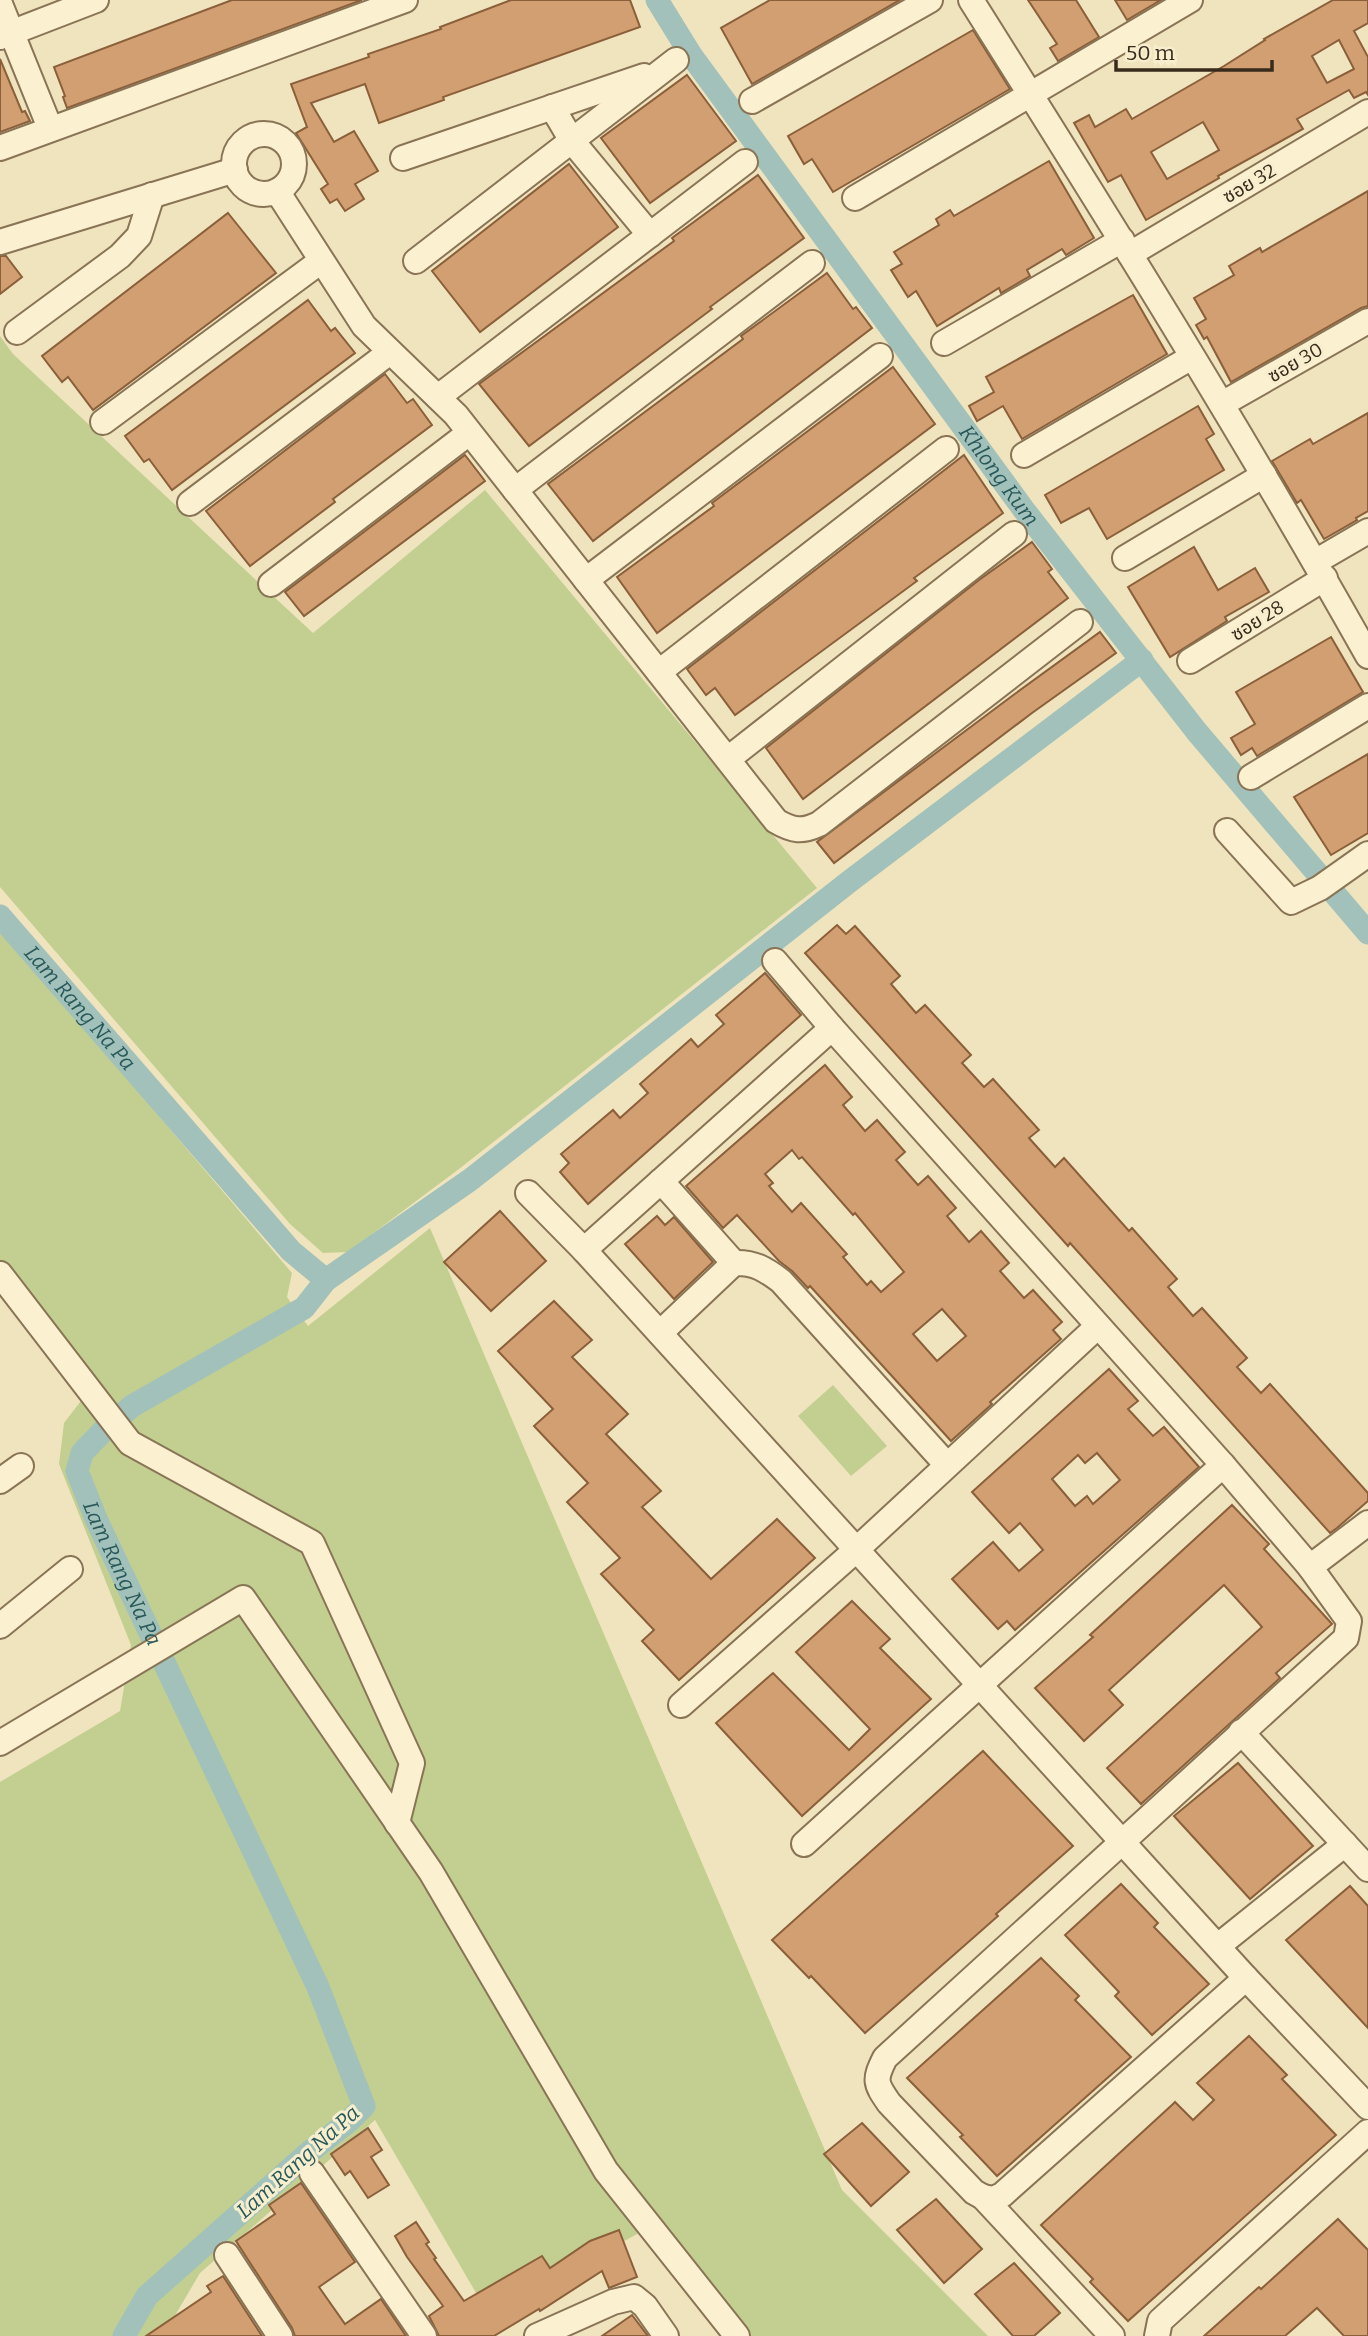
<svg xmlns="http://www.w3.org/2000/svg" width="1368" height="2336" font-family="Bitter,'Noto Sans Thai',serif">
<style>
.green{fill:#c3cf91}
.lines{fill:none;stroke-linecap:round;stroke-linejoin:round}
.canal{stroke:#a1c1ba;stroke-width:23}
.building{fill:#d19f71;stroke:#8a5f3a;stroke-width:2;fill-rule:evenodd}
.minor-casing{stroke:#897456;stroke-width:28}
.minor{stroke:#fbf1d1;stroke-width:24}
.labels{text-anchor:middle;stroke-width:6;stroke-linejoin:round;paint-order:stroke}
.street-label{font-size:19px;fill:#382b1b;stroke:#f7eece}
.water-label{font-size:21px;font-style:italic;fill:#295859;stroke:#f7eece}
</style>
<rect width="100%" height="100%" fill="#f0e4be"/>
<g class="green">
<path d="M0,336L13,354L313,633L485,490L817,888L459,1169L348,1252L323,1253L290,1224L0,887Z"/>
<path d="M0,929L292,1273L287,1297L308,1326L430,1228L842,2190L988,2336H722L639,2233L489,2315L375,2120L200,2273L163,2336H0V1782L120,1711L131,1645L59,1464L64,1423L87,1393L0,1279Z"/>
<path d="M833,1385L887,1446L851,1476L798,1416Z"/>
</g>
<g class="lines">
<g class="canal">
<path id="s1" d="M657,0L691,55L1024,510L1197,732L1368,933"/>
<path id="s2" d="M0,916L291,1251L326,1280L304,1308L132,1406L103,1431L82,1453L77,1471L96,1519L318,1987L364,2106L348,2122L307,2154L147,2296L124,2336"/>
<path d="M326,1280L470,1180L850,881L1142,660"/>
</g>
</g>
<g class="building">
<path d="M232,0H362L67,108L63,97L65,96L54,67Z"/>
<path d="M511,0H630L640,27L443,97L444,100L379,123L365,84L311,103L334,142L354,131L378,171L355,184L364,199L345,211L337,199L330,203L321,189L328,184L296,133L307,127L291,84L369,57L368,54L441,29L440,27Z"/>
<path d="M770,0H900L752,84L721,28Z"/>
<path d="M1028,0H1076L1099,37L1058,61L1050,48L1057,44Z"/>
<path d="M1115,0H1161L1127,20Z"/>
<path d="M1333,0H1368V23L1354,31L1368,57V95L1366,92L1354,98L1349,90L1297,119L1303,129L1218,176L1219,178L1146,220L1121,175L1108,182L1074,123L1089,115L1095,127L1126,109L1132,119L1224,66L1265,40L1264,39ZM1339,40L1354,69L1327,83L1312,56ZM1203,122L1219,150L1167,179L1151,152Z"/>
<path d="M973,30L1010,89L833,192L812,159L804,164L788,136Z"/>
<path d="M0,59L22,112L25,111L30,121L0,132Z"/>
<path d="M687,75L736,141L650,203L601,138Z"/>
<path d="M1049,161L1094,238L1066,255L1062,249L1027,270L1030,276L1001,293L999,288L937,326L916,291L908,297L891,270L902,264L894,252L939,225L936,219L950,210L954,216Z"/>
<path d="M569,164L618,227L480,332L432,271Z"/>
<path d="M758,175L804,238L710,307L712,309L529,446L479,384L674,241L672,238Z"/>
<path d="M1368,191V306L1361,308L1231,382L1207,337L1204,339L1196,325L1206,319L1194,298L1234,275L1229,266L1260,248L1262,252Z"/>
<path d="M228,213L276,273L93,410L68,377L62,382L42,356Z"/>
<path d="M0,256H6L22,277L0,294Z"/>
<path d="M827,273L853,309L856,307L872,328L593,541L548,484L743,339L741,336Z"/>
<path d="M1133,295L1167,354L1022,439L1003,406L977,421L969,406L994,392L986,377Z"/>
<path d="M308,300L331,331L335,328L355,353L172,490L149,459L144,462L125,436Z"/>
<path d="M893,367L935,424L657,633L617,577L714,506L712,503Z"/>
<path d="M385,374L407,403L413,399L432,425L333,499L335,502L250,566L206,511Z"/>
<path d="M1198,406L1214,434L1206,439L1224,470L1107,539L1089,508L1061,523L1045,495Z"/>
<path d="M1368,413V511L1356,518L1357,520L1324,539L1301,500L1297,503L1272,461L1310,439L1313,444Z"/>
<path d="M465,455L485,481L304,616L285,592Z"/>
<path d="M964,455L1003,513L914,578L917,581L735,715L715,688L706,695L687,669Z"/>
<path d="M1032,542L1052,569L1048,572L1068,598L803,799L766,748L979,580Z"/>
<path d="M1194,547L1218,590L1255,568L1269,592L1225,617L1227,621L1170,657L1128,587Z"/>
<path d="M1100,632L1116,653L1032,713L834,863L817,842L1012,696Z"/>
<path d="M1331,637L1363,692L1257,756L1252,748L1241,755L1231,738L1255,724L1236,692Z"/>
<path d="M1368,754V833L1331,855L1294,797Z"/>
<path d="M837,925L846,934L855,926L900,976L891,984L916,1013L925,1005L971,1055L962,1063L984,1087L993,1079L1039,1130L1029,1138L1055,1167L1064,1158L1129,1231L1132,1228L1177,1279L1168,1287L1193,1316L1202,1308L1247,1358L1237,1367L1261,1393L1270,1384L1368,1493V1501L1337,1528L1330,1533L1070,1243L1068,1246L805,953Z"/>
<path d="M765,973L801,1015L588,1204L560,1172L569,1163L561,1154L613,1110L620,1118L648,1093L640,1084L691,1039L698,1047L724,1024L716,1015Z"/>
<path d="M825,1065L852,1097L843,1105L865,1131L877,1120L905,1152L896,1160L918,1185L928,1176L956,1208L947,1216L969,1242L981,1231L1009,1263L1000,1271L1024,1298L1033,1290L1062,1322L1053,1330L1061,1339L990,1402L992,1404L951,1441L810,1286L808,1288L792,1271L779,1261L737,1215L723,1228L686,1186ZM792,1150L799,1159L802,1157L853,1215L855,1213L904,1272L881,1292L871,1281L867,1285L843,1257L847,1254L801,1203L792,1212L769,1186L773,1183L765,1174ZM942,1309L966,1336L937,1361L913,1334Z"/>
<path d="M500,1211L546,1261L491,1311L444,1262Z"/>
<path d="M657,1216L665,1225L674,1217L713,1262L674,1299L625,1244Z"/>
<path d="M554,1301L592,1340L572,1357L628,1414L606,1434L661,1491L642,1507L711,1579L777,1519L815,1558L679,1680L642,1641L654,1630L601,1574L620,1558L567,1502L588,1483L534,1426L553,1409L498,1351Z"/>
<path d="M1109,1369L1138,1401L1128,1409L1153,1436L1164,1427L1199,1467L1015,1630L1007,1621L998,1629L952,1579L993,1542L1019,1571L1043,1550L1020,1523L1009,1533L972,1492ZM1097,1453L1120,1480L1093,1504L1087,1496L1075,1506L1052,1479L1078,1455L1085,1463Z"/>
<path d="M1232,1505L1269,1544L1264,1549L1332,1624L1276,1673L1280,1678L1141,1804L1107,1768L1262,1627L1224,1585L1109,1690L1123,1705L1084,1741L1035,1688L1093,1637L1090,1635Z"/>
<path d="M852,1601L890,1639L880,1648L931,1699L802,1816L716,1723L773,1673L849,1750L870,1729L796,1652Z"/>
<path d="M983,1751L1073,1846L996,1914L998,1916L865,2033L811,1976L809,1978L772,1940Z"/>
<path d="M1238,1763L1313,1846L1250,1899L1174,1816Z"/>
<path d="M1121,1884L1158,1923L1154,1927L1209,1984L1152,2035L1115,1996L1119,1992L1065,1935Z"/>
<path d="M1350,1886L1368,1906V2028L1286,1940Z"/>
<path d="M1041,1958L1079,1996L1075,2000L1131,2057L997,2176L960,2137L963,2135L907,2078Z"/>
<path d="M1249,2036L1287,2075L1282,2079L1336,2135L1128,2321L1090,2282L1093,2279L1041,2225L1173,2104L1175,2102L1193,2120L1214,2100L1197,2083Z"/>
<path d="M862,2123L909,2172L871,2206L824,2154Z"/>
<path d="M368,2128L382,2150L371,2157L389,2185L368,2198L350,2171L345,2175L331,2154Z"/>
<path d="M301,2183L355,2262L319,2287L345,2324L381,2299L406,2336H295L292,2328L236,2241L275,2214L269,2205Z"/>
<path d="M936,2199L982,2249L944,2283L897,2230Z"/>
<path d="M1338,2219L1368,2250V2336H1344L1317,2308L1285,2336H1204L1259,2287L1261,2289Z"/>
<path d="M416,2222L429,2242L426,2244L436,2258L434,2259L464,2301L542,2256L550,2268L590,2241L619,2230L637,2277L609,2288L602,2271L540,2311L539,2309L494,2336H439L429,2316L443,2306L407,2257L395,2236Z"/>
<path d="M1014,2263L1060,2313L1034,2336H1013L975,2294Z"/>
<path d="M223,2276L262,2336H146L211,2292L207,2286Z"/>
<path d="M632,2315L648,2336H602Z"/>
</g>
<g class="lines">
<g class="minor-casing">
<g id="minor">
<path d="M971,0C1107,216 1243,433 1368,656"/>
<path d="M0,4L50,128"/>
<path d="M0,37L96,0"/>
<path d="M752,101L930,0"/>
<path d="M552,107L572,141L650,235"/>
<circle cx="264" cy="164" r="30"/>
<path d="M0,148L405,0"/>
<path d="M403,158L644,76"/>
<path d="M277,191L364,326L456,415L776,821C793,831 802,832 819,824L1080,622"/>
<path d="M855,198L1190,0"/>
<path d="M0,242L235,170"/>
<path d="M1130,254L1368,112"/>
<path d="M416,261L676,60"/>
<path d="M17,332L120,256L139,236L152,195"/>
<path d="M944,343L1122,240"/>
<path d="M438,397L745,162"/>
<path d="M1222,404L1368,321"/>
<path d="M103,422L321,261"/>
<path d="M1024,455L1192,357"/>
<path d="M515,490L812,263"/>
<path d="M190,503L390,352"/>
<path d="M1125,558L1264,475"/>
<path d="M1315,562L1368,531"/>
<path d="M586,580L880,356"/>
<path d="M271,584L469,433"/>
<path d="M1190,661L1325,578"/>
<path d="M659,672L946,449"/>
<path d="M728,759L1014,534"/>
<path d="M1251,777L1368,706"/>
<path d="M1227,831L1291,902L1320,888L1368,854"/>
<path d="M775,961L832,1028L1223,1465L1310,1567L1349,1621L1346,1638L885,2058C874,2080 875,2083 889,2103L974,2192L983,2197L1112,2336"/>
<path d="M661,1181L734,1263"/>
<path d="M528,1193L584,1250L1246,1978L1368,2107"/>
<path d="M584,1250L832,1028"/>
<path d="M0,1274L130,1443L312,1543L412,1763L397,1823"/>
<path d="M660,1333L734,1263C754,1262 765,1269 781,1281L947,1465"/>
<path d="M0,1481L21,1466"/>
<path d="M1310,1567L1368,1523"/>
<path d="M0,1626L70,1569"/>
<path d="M681,1705L856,1550L1098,1326"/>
<path d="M1241,1732L1368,1869"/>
<path d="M0,1743L243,1598L431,1872L606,2171L737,2336"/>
<path d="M804,1844L1223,1465"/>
<path d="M1218,1946L1345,1844"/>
<path d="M312,2173L424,2336"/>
<path d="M983,2197L993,2199L1002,2195L1246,1978"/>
<path d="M227,2255L280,2336"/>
<path d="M537,2336L613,2302L634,2297L645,2306L666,2336"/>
<path d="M1157,2336L1160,2321L1368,2132"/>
</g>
</g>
<use href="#minor" class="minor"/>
</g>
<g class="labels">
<g class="street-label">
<text transform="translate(1249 183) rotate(-31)" y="7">ซอย 32</text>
<text transform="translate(1295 362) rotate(-30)" y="7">ซอย 30</text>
<text transform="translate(1257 620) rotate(-32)" y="7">ซอย 28</text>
</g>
<g class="water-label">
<text dy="7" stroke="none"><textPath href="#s1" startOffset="586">Khlong Kum</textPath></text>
<text dy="7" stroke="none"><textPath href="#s2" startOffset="122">Lam Rang Na Pa</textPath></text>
<text dy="7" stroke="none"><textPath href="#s2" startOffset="922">Lam Rang Na Pa</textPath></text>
<text transform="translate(298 2162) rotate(-42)" y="7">Lam Rang Na Pa</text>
</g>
</g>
<path d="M1116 60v10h156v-10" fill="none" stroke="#382b1b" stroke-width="3.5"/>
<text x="1126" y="60" font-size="21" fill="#382b1b" stroke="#f7eece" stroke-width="5" paint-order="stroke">50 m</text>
</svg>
